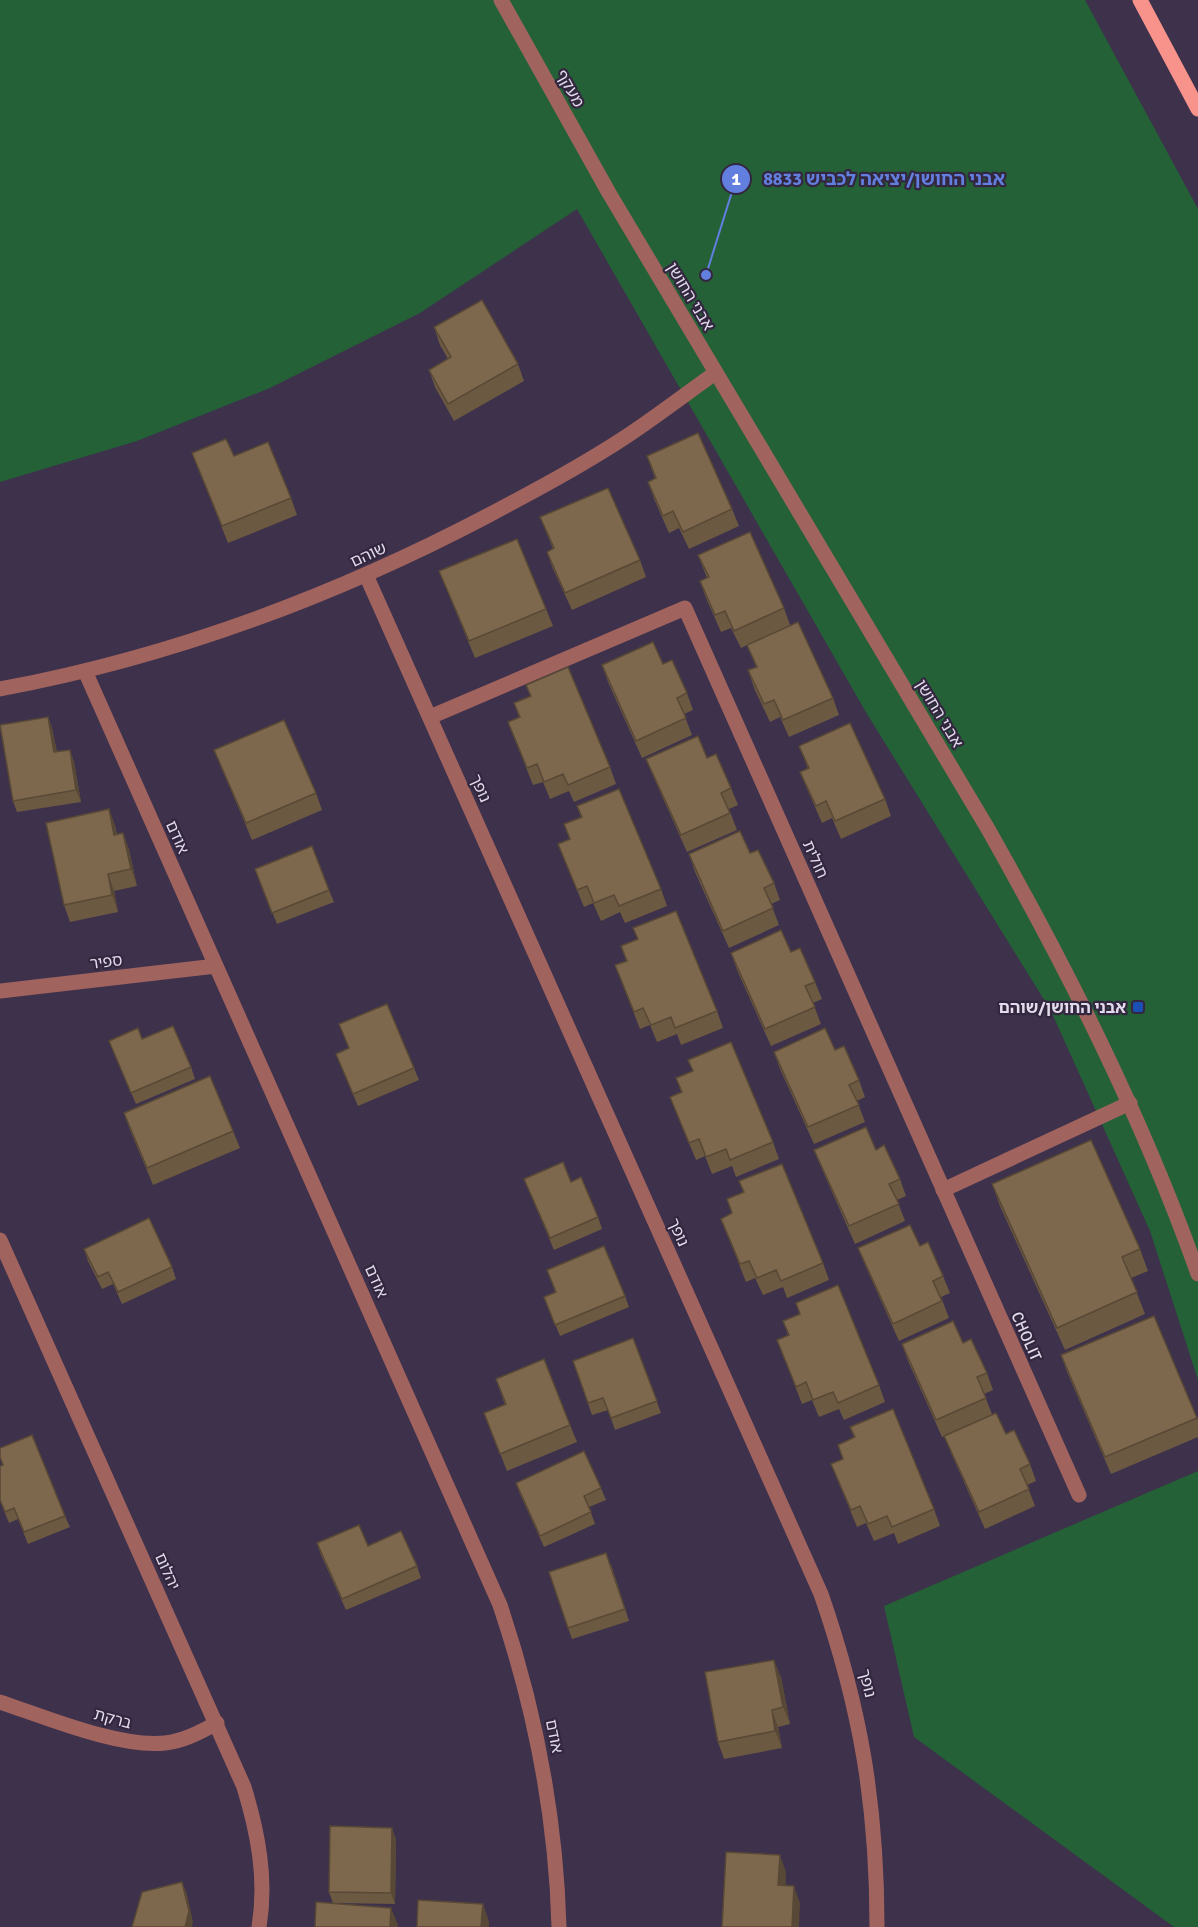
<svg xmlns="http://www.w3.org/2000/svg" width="1198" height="1927" font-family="Signika,'Noto Sans Hebrew',sans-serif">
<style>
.green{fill:#246137}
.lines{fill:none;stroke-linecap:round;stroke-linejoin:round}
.minor{stroke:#a1635e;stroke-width:15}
.major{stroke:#f8938c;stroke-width:15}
.wall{fill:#6c5942}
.shaded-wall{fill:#584836}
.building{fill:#7d674d;stroke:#584836;stroke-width:1.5}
.transit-dot{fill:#1a4fb4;stroke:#332740;stroke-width:2}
.labels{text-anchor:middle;stroke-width:4.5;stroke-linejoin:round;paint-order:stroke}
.street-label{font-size:16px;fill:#e2dbeb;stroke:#332740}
.poi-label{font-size:16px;font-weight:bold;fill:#e2dbeb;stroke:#332740;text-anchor:end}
.leader{fill:none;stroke:#627fdf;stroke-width:2}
.callout-dot{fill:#627fdf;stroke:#332740;stroke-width:2}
.mark-label{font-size:18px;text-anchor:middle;font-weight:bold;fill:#fff}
.callout-label{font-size:18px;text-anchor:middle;font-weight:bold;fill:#627fdf;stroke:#332740;stroke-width:4.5;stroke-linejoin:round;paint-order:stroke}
</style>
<rect width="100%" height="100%" fill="#3d314b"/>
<g class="green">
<path d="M0,0H1085L1198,209V1380L1150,1231L1051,1011L867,714L577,209L420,313L270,388L137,441L0,482Z"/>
<path d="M1198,1471V1927H1174L914,1737L884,1606Z"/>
</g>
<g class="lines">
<g class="minor">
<path d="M501,0L609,193L988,829C1069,972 1143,1119 1198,1274"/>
<path d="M366,575L821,1594C861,1709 877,1806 877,1927"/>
<path d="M85,671L500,1605C535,1709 556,1817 559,1927"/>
<path d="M0,689C172,657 335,596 489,515C536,490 583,465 627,436C657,416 686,394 715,373"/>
<path d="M430,717L685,608L1079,1495"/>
<path d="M0,991L216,966"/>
<path d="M943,1190L1130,1103"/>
<path d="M0,1240L244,1787C258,1833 267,1879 259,1927"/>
<path d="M0,1702C45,1717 119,1748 165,1743C184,1741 200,1732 217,1723"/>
</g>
<path class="major" d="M1140,0L1198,109"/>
</g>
<g class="wall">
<path d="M434,327L518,364L524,381L454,421L435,387L429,370L448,359L440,345Z"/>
<path d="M192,453L234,456L291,498L297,515L228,543Z"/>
<path d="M647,456L732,509L739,526L689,549L679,528L669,533L654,499L648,482L655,479Z"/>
<path d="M540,517L640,560L646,577L572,610L553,569L547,552L553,549Z"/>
<path d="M698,555L784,608L790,625L833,698L839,715L789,737L780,717L770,722L754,688L748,670L756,667L747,645L741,648L731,628L721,632L706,598L700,581L707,578Z"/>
<path d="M439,571L546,609L553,626L475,658Z"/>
<path d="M663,664L687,693L693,710L684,714L692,735L642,758L608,682L602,665Z"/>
<path d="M526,685L610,767L616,784L574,802L569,791L550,799L543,782L533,785L508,722L519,717L514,703L530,696Z"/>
<path d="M48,717L52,728L57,752L70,750L74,762L81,802L17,812L13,801Z"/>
<path d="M799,746L885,799L891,816L841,839L832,818L822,823L807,789L800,772L808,769Z"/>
<path d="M214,750L316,793L322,810L252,840L221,767Z"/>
<path d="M707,758L731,788L738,805L729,809L737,830L687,852L653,776L646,759Z"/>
<path d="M577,806L661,889L667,906L625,923L620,912L601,921L593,903L584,907L558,844L570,839L564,824L581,818Z"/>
<path d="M109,809L115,826L117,834L123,833L129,850L137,886L114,891L118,912L70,922L64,905Z"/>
<path d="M750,853L774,883L780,900L771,904L779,925L729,948L695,872L689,854Z"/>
<path d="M259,880L329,890L334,902L277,924Z"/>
<path d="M633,928L717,1011L723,1028L681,1045L677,1034L657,1042L650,1025L640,1029L615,965L626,961L621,946L638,939Z"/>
<path d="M731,953L815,982L822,999L813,1003L821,1024L771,1046L737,970Z"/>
<path d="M339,1024L414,1068L419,1080L358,1106L336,1054L349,1048Z"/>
<path d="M142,1039L191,1067L195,1079L136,1104L109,1041Z"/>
<path d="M774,1052L859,1080L865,1097L857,1101L865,1122L814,1144L780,1069Z"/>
<path d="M688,1060L773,1142L779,1159L736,1177L732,1166L712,1174L705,1156L696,1160L670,1097L681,1092L676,1078L693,1071Z"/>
<path d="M124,1113L233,1131L240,1148L153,1185L130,1130Z"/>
<path d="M814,1150H876L900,1179L906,1196L897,1200L905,1221L855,1244L821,1167Z"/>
<path d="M524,1179L571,1182L598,1217L602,1229L554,1250Z"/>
<path d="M739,1181L823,1263L829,1280L787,1298L783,1287L763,1295L755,1278L746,1282L721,1219L732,1213L727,1199L743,1192Z"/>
<path d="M992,1184L1140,1249L1148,1271L1131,1278L1145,1314L1065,1350L1000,1206Z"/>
<path d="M920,1246L943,1276L950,1293L941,1297L949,1318L899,1341L865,1265L858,1248Z"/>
<path d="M84,1249L172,1267L176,1279L122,1304L113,1284L102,1289L88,1261Z"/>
<path d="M547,1270L625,1296L629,1307L560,1336L544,1297L555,1292Z"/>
<path d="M796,1303L879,1385L885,1402L844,1420L839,1409L819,1417L812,1400L802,1404L777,1340L788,1335L783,1321L800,1314Z"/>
<path d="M1154,1316L1198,1420V1437L1111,1474L1067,1372L1061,1355Z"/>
<path d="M633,1338L661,1413L615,1430L608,1410L592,1415L573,1361Z"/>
<path d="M963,1343L987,1373L993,1390L984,1394L992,1414L1006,1434L1030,1464L1036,1481L1027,1485L1035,1506L985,1529L951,1453L945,1436L942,1437L908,1361L902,1344Z"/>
<path d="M496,1379L570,1425L577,1442L507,1471L484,1413L505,1405Z"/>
<path d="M850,1427L934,1509L940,1526L898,1544L894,1533L874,1541L866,1523L857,1527L831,1464L843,1459L838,1445L854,1438Z"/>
<path d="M0,1448L65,1516L70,1527L28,1544L18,1519L9,1523L0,1501L3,1465L0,1458Z"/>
<path d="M516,1483L601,1488L606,1500L589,1507L595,1524L544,1547L520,1494Z"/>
<path d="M317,1543L417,1566L421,1578L346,1610L321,1555Z"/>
<path d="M611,1564L629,1621L572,1639L568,1628Z"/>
<path d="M781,1677L790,1724L778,1727L782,1748L724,1759L718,1742Z"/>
<path d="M396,1839L395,1904L335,1903L398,1925L397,1927H315L333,1903L329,1892Z"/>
</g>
<g class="shaded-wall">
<path d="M48,717L52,728L59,764L54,752Z"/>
<path d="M70,750L74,762L81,802L76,790Z"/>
<path d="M109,809L115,826L120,852L114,835Z"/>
<path d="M123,833L129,850L137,886L131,869Z"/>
<path d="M108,874L114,891L118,912L112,895Z"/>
<path d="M774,1660L781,1677L790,1724L783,1707Z"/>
<path d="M772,1710L778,1727L782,1748L775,1731Z"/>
<path d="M392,1828L396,1839L395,1904L391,1893Z"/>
<path d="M780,1855L786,1872L785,1902L778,1885Z"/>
<path d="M182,1882L187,1894L193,1922L192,1927H185Z"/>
<path d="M794,1886L800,1903L799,1927H792Z"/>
<path d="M483,1904L489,1921V1927H481Z"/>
<path d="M391,1908L398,1925L397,1927H390Z"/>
</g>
<g class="building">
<path d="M482,300L518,364L448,404L429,370L451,357L434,327Z"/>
<path d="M698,433L732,509L683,532L673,511L663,516L648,482L656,478L647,456Z"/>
<path d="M226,439L234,456L268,442L291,498L222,526L192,453Z"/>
<path d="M608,488L640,560L565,593L547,552L554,548L540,517Z"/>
<path d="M750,532L784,608L734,631L725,611L715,615L700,581L709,577L698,555Z"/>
<path d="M517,539L546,609L469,641L439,571Z"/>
<path d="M798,622L833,698L783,720L774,700L764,704L748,670L757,667L747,645Z"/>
<path d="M653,642L663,664L672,660L687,693L677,698L686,718L636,741L602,665Z"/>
<path d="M568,667L610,767L568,785L563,774L544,782L537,764L527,768L508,722L520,717L514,703L531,696L526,685Z"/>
<path d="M48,717L54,752L70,750L76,790L13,801L0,725Z"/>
<path d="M284,720L316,793L246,823L214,750Z"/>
<path d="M850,723L885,799L835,821L826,801L816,806L800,772L809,768L799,746Z"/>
<path d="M698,736L707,758L716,754L731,788L721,793L730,813L681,835L646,759Z"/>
<path d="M619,789L661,889L619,906L614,895L594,903L587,886L577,890L558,844L570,839L564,824L582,817L577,806Z"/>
<path d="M109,809L114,835L123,833L131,869L108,874L112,895L64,905L46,823Z"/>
<path d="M740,831L750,853L758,850L774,883L764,888L773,908L723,931L689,854Z"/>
<path d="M312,846L329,890L272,913L255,869Z"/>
<path d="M676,911L717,1011L675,1028L671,1017L651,1025L643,1008L634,1012L615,965L627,961L621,946L638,939L633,928Z"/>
<path d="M781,930L791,952L800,948L807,964L815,982L805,986L815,1007L765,1029L731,953Z"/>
<path d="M387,1004L414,1068L353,1094L336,1054L349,1048L339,1024Z"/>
<path d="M173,1026L191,1067L131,1093L109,1041L138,1028L142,1039Z"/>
<path d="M825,1028L835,1050L844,1046L859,1080L849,1085L859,1105L808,1127L774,1052Z"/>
<path d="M731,1042L773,1142L730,1160L726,1149L706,1157L699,1139L689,1143L670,1097L682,1092L676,1078L693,1071L688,1060Z"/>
<path d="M210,1076L233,1131L147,1168L124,1113Z"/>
<path d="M866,1127L876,1150L884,1145L900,1179L889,1184L899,1204L849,1226L814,1150Z"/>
<path d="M1091,1140L1140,1249L1122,1257L1137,1292L1057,1328L992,1184Z"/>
<path d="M563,1162L571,1182L581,1177L598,1217L550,1238L524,1179Z"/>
<path d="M782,1164L823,1263L781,1281L776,1270L757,1278L749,1261L740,1264L721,1219L732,1213L727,1199L744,1192L739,1181Z"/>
<path d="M149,1218L172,1267L118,1292L108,1272L98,1277L84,1249Z"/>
<path d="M910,1225L920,1246L928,1242L943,1276L933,1281L942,1301L893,1324L858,1248Z"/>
<path d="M604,1246L625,1296L555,1325L544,1297L556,1292L547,1270Z"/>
<path d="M838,1285L879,1385L838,1403L833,1392L813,1400L806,1382L796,1387L777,1340L789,1335L783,1321L800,1314L796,1303Z"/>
<path d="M1154,1316L1197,1418L1105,1457L1061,1355Z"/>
<path d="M953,1321L963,1343L971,1339L987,1373L977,1377L986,1398L936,1420L902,1344Z"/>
<path d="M633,1338L657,1401L611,1418L603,1398L588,1403L573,1361Z"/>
<path d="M544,1359L570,1425L500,1454L484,1413L506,1404L496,1379Z"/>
<path d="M893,1409L934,1509L892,1527L887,1516L868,1524L860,1506L851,1510L831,1464L843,1459L838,1445L855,1437L850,1427Z"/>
<path d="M996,1413L1006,1434L1014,1430L1030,1464L1020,1469L1029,1489L979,1512L944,1436Z"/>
<path d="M32,1435L65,1516L24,1532L14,1508L5,1512L0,1500V1466L3,1465L0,1457V1448Z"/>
<path d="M584,1451L601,1488L584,1496L591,1512L540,1536L516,1483Z"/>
<path d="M359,1525L368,1546L401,1531L417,1566L342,1599L317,1543Z"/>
<path d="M606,1553L625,1609L568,1628L549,1572Z"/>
<path d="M774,1660L783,1707L772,1710L775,1731L718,1742L705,1672Z"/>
<path d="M330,1826L392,1828L391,1893L329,1892Z"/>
<path d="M726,1852L780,1855L778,1885L794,1886L792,1927H722Z"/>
<path d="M182,1882L189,1911L185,1927H132L142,1892Z"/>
<path d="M418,1900L483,1904L481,1927H417Z"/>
<path d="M316,1902L391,1908L390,1927H315Z"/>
</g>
<rect class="transit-dot" x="1132" y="1001" width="12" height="12" rx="3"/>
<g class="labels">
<g class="street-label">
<text transform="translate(571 88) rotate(61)" y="6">מעקף</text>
<text transform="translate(691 296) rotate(59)" y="6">אבני החושן</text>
<text transform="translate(368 554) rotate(-25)" y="6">שוהם</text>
<text transform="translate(940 713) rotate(59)" y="6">אבני החושן</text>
<text transform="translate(481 788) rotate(66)" y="6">נופך</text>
<text transform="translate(178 837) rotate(66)" y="6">אודם</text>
<text transform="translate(816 859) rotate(66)" y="6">חולית</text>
<text transform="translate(106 961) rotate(-7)" y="6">ספיר</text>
<text transform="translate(679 1232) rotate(66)" y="6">נופך</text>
<text transform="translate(377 1281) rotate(66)" y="6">אודם</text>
<text transform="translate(1027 1336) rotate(66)" y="6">CHOLIT</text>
<text transform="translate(168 1571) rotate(66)" y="6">יהלום</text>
<text transform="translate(868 1683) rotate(76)" y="6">נופך</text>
<text transform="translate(113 1718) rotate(15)" y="6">ברקת</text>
<text transform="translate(555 1736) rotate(79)" y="6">אודם</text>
</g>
<g class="poi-label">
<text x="1126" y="1013">אבני החושן/שוהם</text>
</g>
</g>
<path class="leader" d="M706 275L736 179"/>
<g class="callout-dot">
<circle cx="706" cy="275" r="6"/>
<circle cx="736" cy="179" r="15"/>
</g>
<g class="mark-label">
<text x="736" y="185">1</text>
</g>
<g class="callout-label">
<text x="884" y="185">אבני החושן/יציאה לכביש 8833</text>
</g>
</svg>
